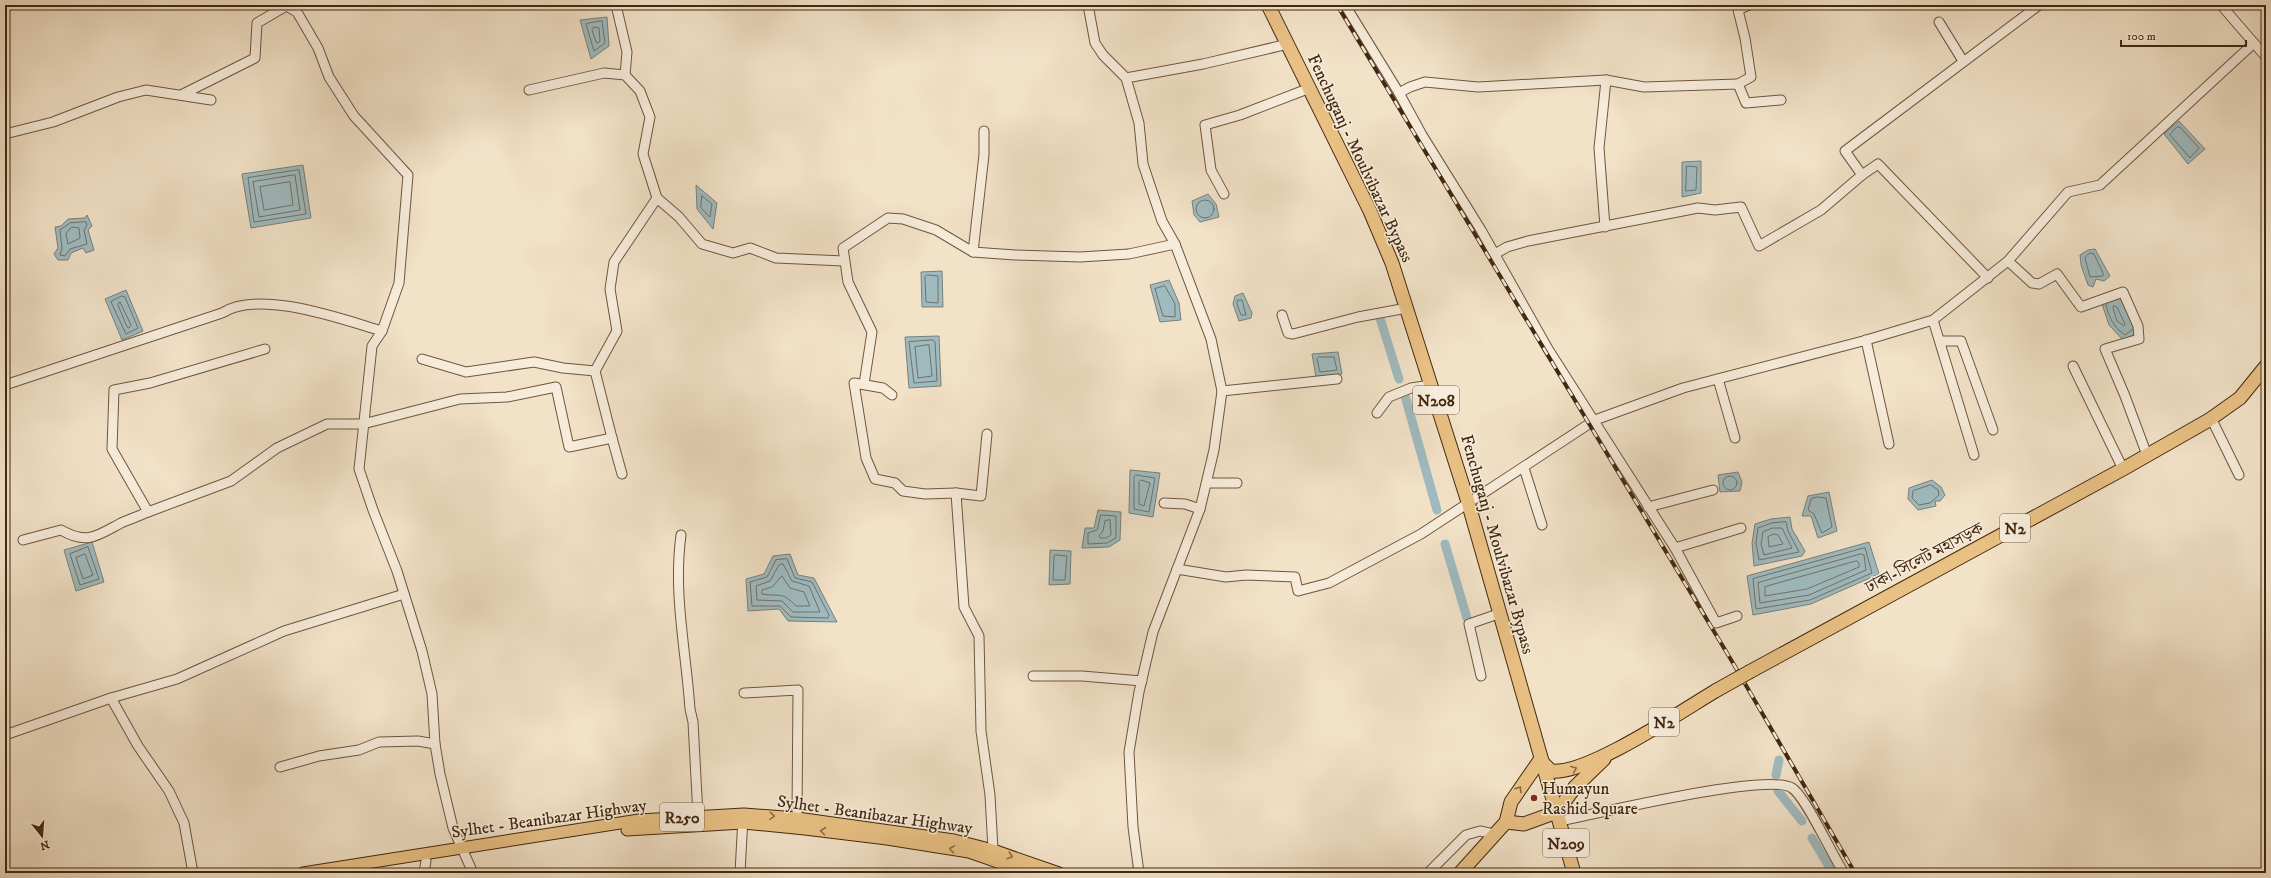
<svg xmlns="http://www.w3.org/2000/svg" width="2271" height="878" font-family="'IM FELL DW Pica','Noto Serif Bengali',serif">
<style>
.water{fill:#9fbbc0;stroke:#7a807a}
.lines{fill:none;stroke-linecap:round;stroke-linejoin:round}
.shore{stroke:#707268;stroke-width:1}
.canal{stroke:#9fbbc0;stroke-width:9}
.minor-casing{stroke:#6e563e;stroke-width:11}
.major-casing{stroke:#422810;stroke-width:13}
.highway-casing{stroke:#422810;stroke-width:15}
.minor{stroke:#f7ecdb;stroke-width:9}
.major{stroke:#e9c184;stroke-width:11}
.highway{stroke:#e9c184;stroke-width:13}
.rail-casing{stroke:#422810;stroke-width:4}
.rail{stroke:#f7ecdb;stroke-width:2.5;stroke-dasharray:8;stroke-linecap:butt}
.highway-bridge-casing{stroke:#422810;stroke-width:15;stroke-linecap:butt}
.highway-bridge{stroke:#e9c184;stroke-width:13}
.oneway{stroke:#8d6d44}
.poi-dot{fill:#8f2418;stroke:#f7ecdb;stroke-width:1.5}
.labels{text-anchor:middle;stroke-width:3;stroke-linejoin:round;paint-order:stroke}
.shield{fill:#f7ecdb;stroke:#78634d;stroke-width:1}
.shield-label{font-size:16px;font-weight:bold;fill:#422810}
.street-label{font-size:17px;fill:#422810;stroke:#f7ecdb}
.poi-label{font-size:17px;fill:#422810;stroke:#f7ecdb;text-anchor:start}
</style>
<rect width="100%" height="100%" fill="#f2e2c8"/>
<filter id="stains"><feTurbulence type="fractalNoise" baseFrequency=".005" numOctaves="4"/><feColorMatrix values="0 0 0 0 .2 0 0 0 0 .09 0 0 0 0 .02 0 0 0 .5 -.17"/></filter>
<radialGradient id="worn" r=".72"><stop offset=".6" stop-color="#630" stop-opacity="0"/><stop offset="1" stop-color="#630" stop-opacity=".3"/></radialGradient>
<g class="water">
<path d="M607,17L609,46L591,59L580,20Z"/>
<path d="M2179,121L2205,149L2188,164L2164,134Z"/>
<path d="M1701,161V193L1682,197V162Z"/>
<path d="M303,165L311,218L251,228L242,174Z"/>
<path d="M696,185L717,203L713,229L697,209Z"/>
<path d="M1208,194L1216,204L1219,217L1200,222L1194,215L1192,201Z"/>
<path d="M87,215L92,226L88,230L94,250L86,253L83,248L71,253L68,260H58L54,254L58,248L55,227L61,226L68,219L85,218Z"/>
<path d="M2095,249L2110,276L2104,281L2096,279L2093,287L2088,285L2081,265L2080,255L2088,250Z"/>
<path d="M942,271L943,307H922L921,272Z"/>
<path d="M1169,280L1179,303L1181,320L1160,322L1150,285Z"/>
<path d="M126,290L143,331L122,340L105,299Z"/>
<path d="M1243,293L1252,313L1251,318L1239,321L1233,304L1235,296Z"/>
<path d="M2121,294L2136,334L2123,340L2109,325L2101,301Z"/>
<path d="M939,336L941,386L909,388L905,337Z"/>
<path d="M1338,352L1342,374L1316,377L1312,354Z"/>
<path d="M1130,470L1160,473L1153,517L1129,513Z"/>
<path d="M1738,472L1742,482L1740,491L1720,492L1718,475Z"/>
<path d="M1932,480L1941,487L1945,495L1940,501H1935L1936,506L1918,510L1908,499L1909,488Z"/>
<path d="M1829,492L1837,531L1818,538L1811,516H1802L1808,496Z"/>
<path d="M1098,510L1121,512L1120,540L1109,547L1082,548L1085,528H1094Z"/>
<path d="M1790,517L1792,529L1805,551L1802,556L1754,566L1752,543L1755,524L1771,519Z"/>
<path d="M92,542L104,582L76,591L64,550Z"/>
<path d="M1869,542L1879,574L1811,604L1753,615L1747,576Z"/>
<path d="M1050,550L1071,551L1070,584L1049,585Z"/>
<path d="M790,554L798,575L814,578L837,622L788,621L779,609L748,611L746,579L764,574L773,556Z"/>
</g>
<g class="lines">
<g class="shore">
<path d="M602,21L605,43L594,51L586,24Z"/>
<path d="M594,27L599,28L600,41L598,43L596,42L592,30Z"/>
<path d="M2177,127H2180L2199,148L2190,158L2170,135Z"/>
<path d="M1687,166L1697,167L1696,190L1686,191Z"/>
<path d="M299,170L306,214L254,222L248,178Z"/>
<path d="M295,175L300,210L259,217L253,182Z"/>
<path d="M290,182L293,205L264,210L260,187Z"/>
<path d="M702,196L712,204L710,217L701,208Z"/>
<circle cx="1205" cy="209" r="9"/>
<path d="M86,222L87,225L84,230L87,244L70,249L65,256L60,255L62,248L60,230L70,223Z"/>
<path d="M72,227L79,228L80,238L68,244L66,234Z"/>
<path d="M2090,253L2094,254L2103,273V276L2090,277L2085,258Z"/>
<path d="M927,275L938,276V303L926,302L925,277Z"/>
<path d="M1165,286L1175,304V317L1163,316L1155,289Z"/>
<path d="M122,296L125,297L138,328L126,334L111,302Z"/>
<path d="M1238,300H1242L1246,315H1241L1237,304Z"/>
<path d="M120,302L131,325L129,328L127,327L118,305Z"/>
<path d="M2106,304C2108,316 2114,328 2125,335L2133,329"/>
<path d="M2114,306L2117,307L2125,324L2124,326L2117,321L2113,308Z"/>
<path d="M933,340L935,342L937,381L914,383L909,342Z"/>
<path d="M929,345L932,376L918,378L915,347Z"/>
<path d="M1319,357H1334L1337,370L1320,372L1317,359Z"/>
<path d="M1136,475L1155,478L1149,512L1134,509V477Z"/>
<circle cx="1730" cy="483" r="7"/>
<path d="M1141,480L1150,483L1144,506L1139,504V482Z"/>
<path d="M1931,485L1938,490L1939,495L1930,503L1919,505L1912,498L1913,491Z"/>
<path d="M1818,497L1826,498L1832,527L1822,533L1814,514L1808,510L1811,499Z"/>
<path d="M1101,515L1116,516V538L1107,543L1088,544V533L1097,530Z"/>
<path d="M1110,520L1111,535L1106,538H1100L1099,536L1103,531L1105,521Z"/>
<path d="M1786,522L1788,531L1799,552L1759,560L1756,543L1758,528L1772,523Z"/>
<path d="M1773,528H1782L1792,548L1764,555L1761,544L1763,532Z"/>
<path d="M1774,534L1778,535L1783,544L1769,547L1768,537Z"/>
<path d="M88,547L99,579L80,585L70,554Z"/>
<path d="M1865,548L1872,573L1810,600L1756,609L1753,579Z"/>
<path d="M85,554L93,575L83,579L76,558Z"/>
<path d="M1861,554L1864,555L1866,570L1809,595L1760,603L1758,583Z"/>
<path d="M1056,555L1067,556L1065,580H1053L1054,556Z"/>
<path d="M787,559L795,578L812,582L829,615L828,618L791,617L780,606H752L750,582L767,577L776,560Z"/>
<path d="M1857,561L1859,563V567L1807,589L1765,596V587Z"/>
<path d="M783,564L792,581L809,586L820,612H793L782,601L757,600L756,586L770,581L779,565Z"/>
<path d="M782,576L790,588L804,592L810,606H796C782,591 780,597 762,594V590L772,587Z"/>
</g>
<g class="canal">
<path d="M1380,318L1399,379"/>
<path d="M1405,396L1437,510"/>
<path d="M1445,544L1467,618"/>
<path d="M1776,775L1779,760"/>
<path d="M1778,791L1802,821"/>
<path d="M1812,838L1833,873"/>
</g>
<g class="minor-casing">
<g id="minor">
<path d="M285,5L297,12L318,48L329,77L354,116L408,175L399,283L382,331L372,346L359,469L373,510L397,571L422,651L432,694L435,744L440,774L453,828L473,873"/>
<path d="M616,5L627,52L625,75"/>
<path d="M1088,5L1095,43L1103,55L1126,78L1139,123L1143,164L1162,221L1175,244L1211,339L1222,391L1214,450L1200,509L1153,632L1139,692L1129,752L1133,827L1139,873"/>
<path d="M1345,5L1399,93L1422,135L1481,230L1548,349L1675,548L1716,623L1737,616"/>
<path d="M2221,5L2266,57"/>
<path d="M1939,22L1963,61"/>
<path d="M1126,78L1203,64L1288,44"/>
<path d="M1738,84L1751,77L1745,38L1738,10L1749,5"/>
<path d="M529,90L604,73L625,75L640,91L650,117L643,154L657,198L679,217L702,244L733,253L750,248L776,258L844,261"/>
<path d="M1399,93L1410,87L1425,82L1478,87L1606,80L1644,87L1738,84L1746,103L1781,100"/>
<path d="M183,94L255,58L257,23L286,6"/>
<path d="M5,134L53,122L118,97L146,90L211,100"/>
<path d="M1862,175L1878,164L1988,278"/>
<path d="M1224,194L1211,170L1205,125L1240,115L1310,88"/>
<path d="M1605,227L1599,148L1606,80"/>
<path d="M973,252L984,155V131"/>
<path d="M1495,254L1507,247L1528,241L1698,208L1715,210L1741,207L1759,246L1821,210L1862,175L1845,151L2039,5"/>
<path d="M2008,261L2032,283L2039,284L2057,274L2081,307L2123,292L2138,326L2139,339L2105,349L2125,396L2147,455"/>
<path d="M1282,315L1288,333L1293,334L1358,317L1407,308"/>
<path d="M1933,320L1974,455"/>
<path d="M1866,340L1889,444"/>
<path d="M1941,341H1961L1993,430"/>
<path d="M265,349L150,383L114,390L112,449L148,512L231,481L277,448L327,424H363L460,399L507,397L556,387L569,447L612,438L622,474"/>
<path d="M422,359L466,372L534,362L563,368L595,371"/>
<path d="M2073,366L2123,469"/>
<path d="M1718,379L1735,438"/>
<path d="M864,384L872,332L848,282L843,248L888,218L903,219L936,230L973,252L1015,255L1080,257L1129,254L1175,244"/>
<path d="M5,385L222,313C260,289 341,319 382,331"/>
<path d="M1222,391L1337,379"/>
<path d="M892,395L883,388L854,383L866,458L875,479L895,483L903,491L925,494L956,493"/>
<path d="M1377,413L1389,397L1411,388L1431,385"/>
<path d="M2211,418L2239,475"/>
<path d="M987,434L981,496L956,493L964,607L979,636L981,731L990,795L993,850"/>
<path d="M612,438L595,371L617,331L610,289L614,262L657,198"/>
<path d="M1524,468L1542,525"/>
<path d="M1207,483H1237"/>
<path d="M1164,503L1185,504L1200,509"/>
<path d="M1648,507L1713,490"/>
<path d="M681,535C673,594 686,650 690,709L693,722L698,816"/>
<path d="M23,540L61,530C87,545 97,536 121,523C130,519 139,516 148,512"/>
<path d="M1675,548L1741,528"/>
<path d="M1177,569L1226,577L1246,575L1295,577L1298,591L1329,583L1421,534L1595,420L1683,388L1863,341L1933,320L2008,261L2068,192L2100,185L2254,43"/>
<path d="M1033,676H1082L1142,681"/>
<path d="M1481,676L1469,624L1501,613"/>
<path d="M744,693L798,690L797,818"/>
<path d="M111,698L138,746L169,791L184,823L193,873"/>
<path d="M5,735L111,698L177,679L284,631L404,594"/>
<path d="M280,767L319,756L359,750L379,742L418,741L435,744"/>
<path d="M1560,821C1596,814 1769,772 1792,788C1806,797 1832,855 1844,873"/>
<path d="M424,873L426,861"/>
<path d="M740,873L743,817"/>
<path d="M1428,873L1466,835L1480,831L1494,834"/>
</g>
</g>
<g class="major-casing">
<g id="major">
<path d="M627,830L743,823L805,829L887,839L969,852L1029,873"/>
<path d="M303,873L639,820L744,814L797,818L954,840L993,850L1059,873"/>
</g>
</g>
<g class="highway-casing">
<g id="highway">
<path d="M1268,5L1370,211L1392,263L1468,502L1574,873"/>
<path d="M1751,671L2123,469L2209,420L2240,398L2266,366"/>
<path d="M1506,822L1524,824L1557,812L1575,787L1604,759"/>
<path d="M1460,873L1506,822L1511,802L1540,760L1551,771C1586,776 1683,710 1717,690"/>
</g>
</g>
<use href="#minor" class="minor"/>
<use href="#major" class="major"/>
<use href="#highway" class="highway"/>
<g class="rail-casing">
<path id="rail" d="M1337,5L1733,663L1855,873"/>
</g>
<use href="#rail" class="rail"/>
<g class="highway-bridge-casing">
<path id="highway-bridge" d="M1717,690L1751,671"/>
</g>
<use href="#highway-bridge" class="highway-bridge"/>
</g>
<defs><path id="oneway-chevron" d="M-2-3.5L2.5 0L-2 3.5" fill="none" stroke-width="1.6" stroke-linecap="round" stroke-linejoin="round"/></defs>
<g class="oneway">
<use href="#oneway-chevron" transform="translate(1574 769) rotate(-22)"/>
<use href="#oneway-chevron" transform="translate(1519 789) rotate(-58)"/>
<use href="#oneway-chevron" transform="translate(772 816) rotate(4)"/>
<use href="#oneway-chevron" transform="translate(823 831) rotate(-173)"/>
<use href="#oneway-chevron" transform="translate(952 849) rotate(-170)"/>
<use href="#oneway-chevron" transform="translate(1010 856) rotate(19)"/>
</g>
<circle class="poi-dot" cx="1534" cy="798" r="4"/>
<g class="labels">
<g class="shield">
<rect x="1413" y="386" width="46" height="28" rx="3"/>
<rect x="2000" y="514" width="30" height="28" rx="3"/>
<rect x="1649" y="708" width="30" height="28" rx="3"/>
<rect x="660" y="803" width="44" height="28" rx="3"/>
<rect x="1543" y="829" width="46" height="28" rx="3"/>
</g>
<g class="shield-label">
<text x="1436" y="406">N208</text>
<text x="2015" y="534">N2</text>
<text x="1664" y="728">N2</text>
<text x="682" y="823">R250</text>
<text x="1566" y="849">N209</text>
</g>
<g class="street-label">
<text transform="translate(1361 158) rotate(65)" y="6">Fenchuganj - Moulvibazar Bypass</text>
<text transform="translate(1498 544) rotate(74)" y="6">Fenchuganj - Moulvibazar Bypass</text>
<text transform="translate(1924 557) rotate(-28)" y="6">ঢাকা-সিলেট মহাসড়ক</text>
<text transform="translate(875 814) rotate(8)" y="6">Sylhet - Beanibazar Highway</text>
<text transform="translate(549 818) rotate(-8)" y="6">Sylhet - Beanibazar Highway</text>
</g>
<g class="poi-label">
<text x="1542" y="794">Humayun<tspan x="1542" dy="20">Rashid Square</tspan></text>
</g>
</g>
<rect width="2271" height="878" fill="none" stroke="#f2e2c8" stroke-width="20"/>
<rect x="6" y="6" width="2259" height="866" fill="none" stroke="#422810" stroke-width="2"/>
<rect x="10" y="10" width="2251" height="858" fill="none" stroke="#422810"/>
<g transform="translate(42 836) rotate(163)" stroke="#f7ecdb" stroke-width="3" paint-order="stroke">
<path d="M0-3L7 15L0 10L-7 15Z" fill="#422810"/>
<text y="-6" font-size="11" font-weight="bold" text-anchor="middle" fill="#422810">N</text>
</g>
<path d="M2121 40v6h125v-6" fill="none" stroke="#422810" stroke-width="2"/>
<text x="2127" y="40" font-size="12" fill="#422810" stroke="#f7ecdb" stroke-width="3" paint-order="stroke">100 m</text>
<rect width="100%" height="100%" filter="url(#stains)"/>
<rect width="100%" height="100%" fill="url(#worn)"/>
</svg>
